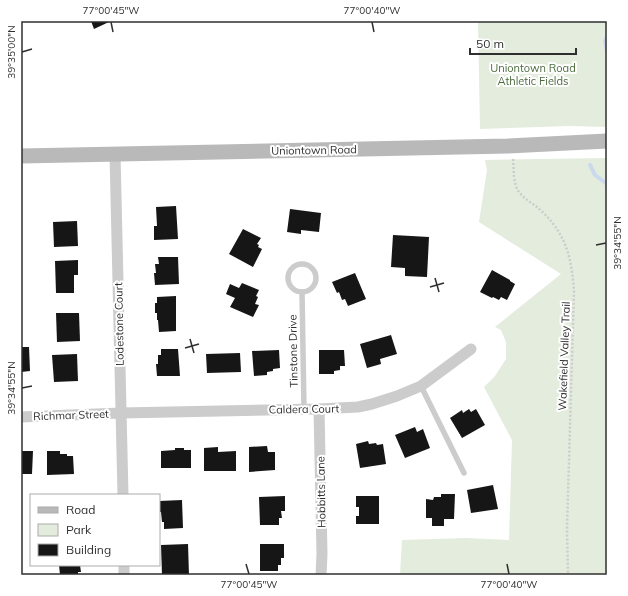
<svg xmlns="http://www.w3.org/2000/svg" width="628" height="596" font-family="Mulish,sans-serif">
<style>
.green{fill:#e3ecdd}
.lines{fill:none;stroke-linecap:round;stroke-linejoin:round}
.stream{stroke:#cadaec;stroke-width:4}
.building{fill:#161616}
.path{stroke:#ccc;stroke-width:2.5;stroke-dasharray:2 2;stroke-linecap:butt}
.service{stroke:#ccc;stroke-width:5.5}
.minor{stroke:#ccc;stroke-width:11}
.secondary{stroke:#b9b9b9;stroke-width:15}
.ticks{fill:none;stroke:#2f2f2f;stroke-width:1.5}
.labels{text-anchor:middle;stroke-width:4;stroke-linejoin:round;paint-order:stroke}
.park-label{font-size:11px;fill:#4c6b3d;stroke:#fff}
.street-label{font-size:11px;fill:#2f2f2f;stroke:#fff}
.neatline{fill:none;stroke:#2f2f2f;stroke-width:1.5}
.ticks-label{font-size:10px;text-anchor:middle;fill:#2f2f2f}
</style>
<rect width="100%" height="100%" fill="#fff"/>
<g class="green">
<path d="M478,21H607V127L568,126L480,129Z"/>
<path d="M607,158V575H400L402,540L466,538L509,540L512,440L484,387L495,376L506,359V342L501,330L495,327L561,274L479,222L487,170L485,160Z"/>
</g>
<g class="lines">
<g class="stream">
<path d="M607,37L605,41L607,51"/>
<path d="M590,165L595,175L607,184"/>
</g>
</g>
<g class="building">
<path d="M91,21H111L94,29Z"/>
<path d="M176,206L178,239L154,240V226H157L156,207Z"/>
<path d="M290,209L321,213L319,232L301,230V234L287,232Z"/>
<path d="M77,221L78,246L54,247L53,222Z"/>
<path d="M243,229L261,238L257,244L259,245L258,247L262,249L253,267L229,254Z"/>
<path d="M393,235L429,237L427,277L405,276V268L391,267Z"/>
<path d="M158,257H178L179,284L155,285L154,273H156L155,264H159Z"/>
<path d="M78,260V275H74V293H56L55,261Z"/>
<path d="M492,270L510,280V281L515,284L507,300L501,297L499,300L493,297L492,298L480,292Z"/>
<path d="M355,273L366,299L348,306L345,299L342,300L339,292L337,293L332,282Z"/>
<path d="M242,283L259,290L256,296L258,297L255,304L259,305L253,317L230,307L235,298L226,294L230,284L239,288Z"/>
<path d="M176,296V331L159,332L158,320H157V313H155V303H157V297Z"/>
<path d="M56,313H79L80,341L57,342Z"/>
<path d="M391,335L397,354L380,359L381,364L367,368L360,344Z"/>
<path d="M21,347H29L30,371L21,372Z"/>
<path d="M161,349H178L180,376H157L156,364H158V355H161Z"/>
<path d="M279,350L280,368L273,369V371L267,372V375L254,376L252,351Z"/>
<path d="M319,350H344L345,366H340V370L334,371V374H319Z"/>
<path d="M240,353L241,372L207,373L206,354Z"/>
<path d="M77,354L78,381L54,382L52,355Z"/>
<path d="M469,409L471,412L476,409L485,425L462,438L450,418L462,410L463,413Z"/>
<path d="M415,427L417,432L423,429L430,448L405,458L395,435Z"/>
<path d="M368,441L369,444L376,443L377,445L383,444L386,464L360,468L356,444Z"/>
<path d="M267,446L268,452H275V470L249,472V447Z"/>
<path d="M218,447V452L236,451V471H204V448Z"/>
<path d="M175,448H184V450H191V468H161V451L175,450Z"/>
<path d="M21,451H33L32,474H21Z"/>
<path d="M47,451H60V454H67V456H73L74,474L47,475Z"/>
<path d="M493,485L498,509L471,513L467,490Z"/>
<path d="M441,494H455L454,519H444V526H432V518H426V499L433,500L434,497H441Z"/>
<path d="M285,496V511H281L282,518H279V525H260L259,497Z"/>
<path d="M356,496H379V524H356V516H359V507H356Z"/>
<path d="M182,500L183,528L164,529V522H162L161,512H160L159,501Z"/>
<path d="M188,544L189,575H162L161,545Z"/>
<path d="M260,544H284V558H281V565H278V571H260Z"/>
<path d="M59,565H80L81,572H78V575H60Z"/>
</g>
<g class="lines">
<path class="path" d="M513,159C514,168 513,177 516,186C519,196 529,201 537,207C543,212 549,218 554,225C569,245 572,266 574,291L567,529L568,575"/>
<g class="service">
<circle cx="302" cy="278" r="14"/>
<path d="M302,292L304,409"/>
<path d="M421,386L464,473"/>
</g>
<g class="minor">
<path d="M115,154L123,495"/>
<path d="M319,409L322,554L321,575"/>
<path d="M21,417L121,413L319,409L358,407L372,404L397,396L421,386L471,349"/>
<path d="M124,565V575"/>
</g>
<path class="secondary" d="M21,156L508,146L607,141"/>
</g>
<path class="ticks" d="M111,22L113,32M372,22L374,32M22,52L32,49M596,245L606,243M435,278L439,292M430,287L444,283M190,339L194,353M185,348L199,344M22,388L32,386M246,564L249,574M507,564L509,574"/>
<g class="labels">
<g class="park-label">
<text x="533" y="72">Uniontown Road<tspan x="533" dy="13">Athletic Fields</tspan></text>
</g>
<g class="street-label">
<text transform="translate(314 150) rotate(-1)" y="4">Uniontown Road</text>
<text transform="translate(119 324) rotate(-91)" y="4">Lodestone Court</text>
<text transform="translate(293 351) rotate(-91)" y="4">Tinstone Drive</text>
<text transform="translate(564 356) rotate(-88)" y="4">Wakefield Valley Trail</text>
<text transform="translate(304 409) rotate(-1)" y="4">Caldera Court</text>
<text transform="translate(71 415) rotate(-2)" y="4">Richmar Street</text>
<text transform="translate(321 492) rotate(-91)" y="4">Hobbitts Lane</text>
</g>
</g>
<rect width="628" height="596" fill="none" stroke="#ffffff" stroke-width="44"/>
<rect x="30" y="494" width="130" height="72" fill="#ffffff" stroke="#acacac"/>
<rect x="38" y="507" width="20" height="6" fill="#b9b9b9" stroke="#acacac"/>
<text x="66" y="514" font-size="12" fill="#2f2f2f">Road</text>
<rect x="38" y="524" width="20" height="12" fill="#e3ecdd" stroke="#acacac"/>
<text x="66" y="534" font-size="12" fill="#2f2f2f">Park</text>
<rect x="38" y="544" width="20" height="12" fill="#161616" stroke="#acacac"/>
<text x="66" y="554" font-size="12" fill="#2f2f2f">Building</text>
<path d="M470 48v6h106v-6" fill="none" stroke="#2f2f2f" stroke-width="2"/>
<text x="476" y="48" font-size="12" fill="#2f2f2f" stroke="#ffffff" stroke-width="3" paint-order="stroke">50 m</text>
<rect x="22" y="22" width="584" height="552" class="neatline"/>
<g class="ticks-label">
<text x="111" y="14">77°00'45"W</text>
<text x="372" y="14">77°00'40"W</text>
<text transform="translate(11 52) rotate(-90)" y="4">39°35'00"N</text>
<text transform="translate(617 243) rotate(-90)" y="4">39°34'55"N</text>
<text transform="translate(11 388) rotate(-90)" y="4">39°34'55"N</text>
<text x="249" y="588">77°00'45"W</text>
<text x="509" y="588">77°00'40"W</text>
</g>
</svg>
